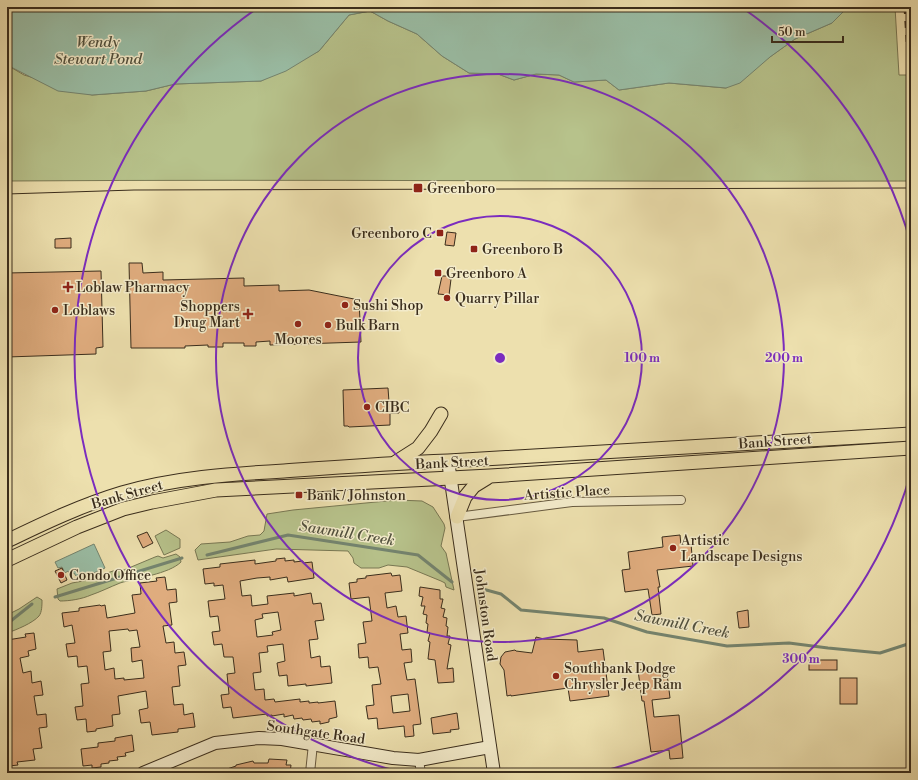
<svg xmlns="http://www.w3.org/2000/svg" width="918" height="780" font-family="'Libre Bodoni',serif">
<style>
.green{fill:#b7c28b;stroke:#787854}
.water{fill:#9abea6;stroke:#74846f}
.lines{fill:none;stroke-linecap:round;stroke-linejoin:round}
.stream{stroke:#74846f;stroke-width:3}
.building{fill:#dfac7e;stroke:#3a2d1c;fill-rule:evenodd}
.street-casing{stroke:#675a40;stroke-width:10}
.secondary-casing{stroke:#3a2d1c;stroke-width:14}
.primary-casing{stroke:#3a2d1c;stroke-width:15}
.street{stroke:#f3ebca;stroke-width:8}
.secondary{stroke:#f3ebca;stroke-width:12}
.primary{stroke:#ede0ae;stroke-width:13}
.tram{stroke:#3a2d1c;stroke-width:1}
.rail{stroke:#3a2d1c;stroke-width:3;stroke-dasharray:7 7;stroke-linecap:butt}
.ring{fill:none;stroke:#7b2cbf;stroke-width:2}
.poi-dot{fill:#8f2418;stroke:#f3ebca;stroke-width:1.5}
.labels{text-anchor:middle;stroke-width:3;stroke-linejoin:round;paint-order:stroke}
.poi-label{font-size:14px;fill:#3a2d1c;stroke:#f3ebca;text-anchor:start}
.street-label{font-size:14px;fill:#3a2d1c;stroke:#f3ebca}
.water-label{font-size:15px;font-style:italic;fill:#52513e;stroke:#f3ebca}
.centre{fill:#7b2cbf;stroke:#f3ebca;stroke-width:2}
.ring-label{font-size:12px;text-anchor:middle;font-weight:bold;fill:#7b2cbf;stroke:#f3ebca;stroke-width:3;stroke-linejoin:round;paint-order:stroke}
</style>
<rect width="100%" height="100%" fill="#ede0ae"/>
<filter id="stains"><feTurbulence type="fractalNoise" baseFrequency=".005" numOctaves="4"/><feColorMatrix values="0 0 0 0 .2 0 0 0 0 .09 0 0 0 0 .02 0 0 0 .5 -.17"/></filter>
<radialGradient id="worn" r=".72"><stop offset=".6" stop-color="#630" stop-opacity="0"/><stop offset="1" stop-color="#630" stop-opacity=".3"/></radialGradient>
<g class="green">
<path d="M848,7H895L899,75H911V181C610,182 308,179 7,181V65L24,75L92,95L146,91L175,84L261,81L319,51L349,15L370,11L388,21L417,34L442,56L469,73L498,74L514,80L536,74L559,75L574,82L606,80L619,90L669,83L726,88L795,39L832,23Z"/>
<path d="M397,500L422,501L433,507L444,524L445,528L441,546L446,553L454,590L446,587L445,583L441,581L407,567L388,565L379,568H361L354,563L353,558L348,551L276,549L198,560L195,550L201,544L230,542L248,536L260,535L264,531L267,514L293,510Z"/>
<path d="M166,530L180,539V548L164,555L155,536Z"/>
<path d="M176,554L180,557L181,562C169,574 136,578 120,583C110,587 100,592 91,595C82,599 70,601 60,601L58,599L57,589L72,583L83,581L113,571L124,570L155,557L158,556L163,558Z"/>
<path d="M37,597L42,600C42,605 42,612 39,616C33,623 16,630 7,633V615L19,609Z"/>
</g>
<g class="water">
<path d="M7,7H848L832,23L795,39L770,57L740,83L726,88L669,83L619,90L606,80L574,82L559,75L536,74L514,80L498,74L469,73L442,56L417,34L388,21L370,11L349,15L319,51L286,71L261,81L175,84L146,91L92,95L58,91L7,65Z"/>
<path d="M94,544L105,568L82,578L76,576L74,573L70,574L68,571L65,573L62,567L58,568L55,562Z"/>
</g>
<g class="lines">
<g class="stream">
<path d="M207,555L288,535L418,555L452,582"/>
<path d="M479,588L501,594L521,610L604,618L647,632L727,646L789,643L828,648L880,653L911,643"/>
<path d="M55,597L182,558"/>
<path d="M7,624L32,604"/>
</g>
</g>
<g class="building">
<path d="M447,232L456,233L454,246L445,245Z"/>
<path d="M71,238V248H55V239Z"/>
<path d="M129,263H142L143,273L163,272V280L244,278V286L279,285V291L309,290L359,300L361,342L270,345V341L256,342V346H244V343H223V347H208V345L185,346V348H131Z"/>
<path d="M101,271L103,347L96,348V354L7,357V273Z"/>
<path d="M442,276H449V279H451L449,295L438,294Z"/>
<path d="M388,388L389,402H398L399,413H390V425L349,427L348,426H344L343,390Z"/>
<path d="M147,532L153,543L143,548L137,536Z"/>
<path d="M680,535L681,545L691,544L693,566L657,570L660,587H658L661,614L652,615L648,589L625,592L622,570L630,569L628,552L663,547L662,537Z"/>
<path d="M285,558V561L294,560V562L303,561V563L312,562L314,578L288,582L287,577L270,580V577L257,578L240,581L242,596L251,595L252,606L268,604L267,596L294,593V596L311,593L313,604L321,603L324,620L315,621L318,639L309,640L311,658L320,656L321,667L330,666L332,683L306,686V684L288,686L287,675L279,676L277,663L285,661L283,644L267,646L268,652L259,653L261,672L253,673L255,690L264,689L265,700L274,699L275,702L300,699V702L309,701V703L318,702V703L335,701L337,717L329,719V722L320,724V721L312,722L311,719L303,720L302,718L294,719L293,715L284,717V714L272,716V715L267,716V714L233,718L231,707L223,708L221,695L229,694L227,674L235,673L233,657H224L222,644L214,645L212,632L220,631L218,616L210,617L208,601L225,599L223,585L214,586V583L205,584L203,569L220,567V564L255,560V564L276,561V559ZM278,612L281,630L272,632L273,635L257,637L255,620L263,618L262,614Z"/>
<path d="M62,568L67,580L61,583L55,571Z"/>
<path d="M391,573L392,576L400,575L402,591L385,593L387,608L396,606L398,617L406,616L408,633L400,634L402,650L411,649L412,662L404,663L407,680L415,679L421,724L413,725L414,736L405,737L404,726L378,729L377,718L368,719L366,706L374,705L372,685L381,684L378,667L369,668L368,657L359,658L358,644L366,643L363,622L372,621L369,597L351,599L349,583L357,582V579L366,578V576ZM408,694L410,711L393,713L391,696Z"/>
<path d="M165,577L167,590L176,589L177,602L169,603L172,625L163,626L166,643L174,642L175,653L184,652L186,665L178,666L180,686L172,687L174,705L183,704L184,715L193,713L195,727L178,729V732L152,735L150,722L141,723L139,710L148,708L146,691L118,696L120,714L112,715L113,726L96,729V731L87,732L86,719L77,720L75,707L83,706L81,684L89,683L87,666L78,667L77,656L68,657L66,644L75,643L72,625L64,627L62,613L79,611V608L100,605L101,606L105,605L107,618L135,613L132,595L141,594L140,583L157,581L156,578ZM128,629L129,631L137,630L140,647L131,648L132,662L142,660L144,678L124,680V678L115,679L114,668L105,670L103,652L111,651L109,631Z"/>
<path d="M420,587L440,590V599H443L441,608L445,609L443,617L447,618L446,626L448,627L447,636H450L448,644L451,645L447,669L453,668L454,682L438,683L435,660L428,659L430,642L428,641L430,633L427,632L428,624L426,623L427,615L423,614L425,606H421L423,597L419,596Z"/>
<path d="M748,610L749,627L739,628L737,612Z"/>
<path d="M34,633L36,649L28,651L29,656L20,658L23,673L31,671L32,683L41,681L43,695L34,696L37,715L46,714L47,727L39,728L42,748L33,749L35,760L17,762L18,765L9,766L7,752V719L11,718L8,700H7V640L26,637L25,634Z"/>
<path d="M536,637L544,639L577,640L578,652L603,649L609,696L570,701L568,688L511,696V695L507,696L504,670L500,664L501,657L505,652L515,650L516,651L532,653Z"/>
<rect x="809" y="660" width="28" height="10"/>
<path d="M666,666L670,698L652,700L654,717L679,715L683,758L670,759L669,750L651,752L644,701H642L638,670Z"/>
<rect x="840" y="678" width="17" height="26"/>
<path d="M457,713L459,729L450,730L451,732L433,734L431,718Z"/>
<path d="M132,735L134,751L125,753L126,756L117,757L118,760L109,761V763L101,764V767L92,768V765L83,766L81,749L98,747V743L115,741V738Z"/>
<path d="M269,759L287,760L286,765H291L290,773H221V771L236,766V765L253,761L254,763H268Z"/>
</g>
<g class="lines">
<g class="street-casing">
<g id="street">
<path d="M457,517L572,502L681,500"/>
<path d="M419,760L421,773"/>
<path d="M310,773L313,744"/>
</g>
</g>
<g class="secondary-casing">
<g id="secondary">
<path d="M448,461L494,773"/>
<path d="M143,773L215,743L259,738L282,739L393,758L419,760L490,747"/>
</g>
</g>
<g class="primary-casing">
<g id="primary">
<path d="M396,462L418,448L431,431L441,414"/>
<path d="M457,517L465,497L474,486L487,478"/>
<path d="M7,541C44,523 82,505 122,493C174,478 230,474 284,471C339,467 393,463 448,461L911,434"/>
<path d="M7,560L77,527L123,509L152,502L216,490L490,476L911,448"/>
</g>
</g>
<use href="#street" class="street"/>
<use href="#secondary" class="secondary"/>
<use href="#primary" class="primary"/>
<path class="tram" d="M7,194L134,190L911,188"/>
<path class="rail" d="M905,7L911,104"/>
</g>
<g class="ring">
<circle cx="500" cy="358" r="142"/>
<circle cx="500" cy="358" r="284"/>
<path d="M911 472A426 426 0 0 1 599 772M401 772A426 426 0 0 1 256 9M744 9A426 426 0 0 1 911 244"/>
</g>
<g class="poi-dot">
<rect x="413" y="183" width="10" height="10" rx="2"/>
<rect x="436" y="229" width="8" height="8" rx="2"/>
<rect x="470" y="245" width="8" height="8" rx="2"/>
<rect x="434" y="269" width="8" height="8" rx="2"/>
<path d="M66 281h4v4h4v4h-4v4h-4v-4h-4v-4h4z"/>
<circle cx="447" cy="298" r="4"/>
<circle cx="345" cy="305" r="4"/>
<circle cx="55" cy="310" r="4"/>
<path d="M246 308h4v4h4v4h-4v4h-4v-4h-4v-4h4z"/>
<circle cx="298" cy="324" r="4"/>
<circle cx="328" cy="325" r="4"/>
<circle cx="367" cy="407" r="4"/>
<rect x="295" y="491" width="8" height="8" rx="2"/>
<circle cx="673" cy="548" r="4"/>
<circle cx="61" cy="575" r="4"/>
<circle cx="556" cy="676" r="4"/>
</g>
<g class="labels">
<g class="poi-label">
<text x="427" y="193">Greenboro</text>
<text x="432" y="238" text-anchor="end">Greenboro C</text>
<text x="482" y="254">Greenboro B</text>
<text x="446" y="278">Greenboro A</text>
<text x="76" y="292">Loblaw Pharmacy</text>
<text x="455" y="303">Quarry Pillar</text>
<text x="353" y="310">Sushi Shop</text>
<text x="240" y="311" text-anchor="end">Shoppers<tspan x="240" dy="16">Drug Mart</tspan></text>
<text x="63" y="315">Loblaws</text>
<text x="336" y="330">Bulk Barn</text>
<text x="298" y="344" text-anchor="middle">Moores</text>
<text x="375" y="412">CIBC</text>
<text x="307" y="500">Bank / Johnston</text>
<text x="681" y="545">Artistic<tspan x="681" dy="16">Landscape Designs</tspan></text>
<text x="69" y="580">Condo Office</text>
<text x="564" y="673">Southbank Dodge<tspan x="564" dy="16">Chrysler Jeep Ram</tspan></text>
</g>
<g class="street-label">
<text transform="translate(775 441) rotate(-4)" y="5">Bank Street</text>
<text transform="translate(452 462) rotate(-3)" y="5">Bank Street</text>
<text transform="translate(567 492) rotate(-4)" y="5">Artistic Place</text>
<text transform="translate(127 494) rotate(-16)" y="5">Bank Street</text>
<text transform="translate(486 615) rotate(82)" y="5">Johnston Road</text>
<text transform="translate(316 732) rotate(8)" y="5">Southgate Road</text>
</g>
<g class="water-label">
<text x="98" y="47">Wendy<tspan x="98" dy="17">Stewart Pond</tspan></text>
<text transform="translate(347 533) rotate(9)" y="5">Sawmill Creek</text>
<text transform="translate(682 624) rotate(11)" y="5">Sawmill Creek</text>
</g>
</g>
<circle cx="500" cy="358" r="6" class="centre"/>
<g class="ring-label">
<text x="642" y="362">100 m</text>
<text x="784" y="362">200 m</text>
<text x="801" y="663">300 m</text>
</g>
<rect width="918" height="780" fill="none" stroke="#ede0ae" stroke-width="24"/>
<rect x="8" y="8" width="902" height="764" fill="none" stroke="#3a2d1c" stroke-width="2"/>
<rect x="12" y="12" width="894" height="756" fill="none" stroke="#3a2d1c"/>
<path d="M772 36v6h71v-6" fill="none" stroke="#3a2d1c" stroke-width="2"/>
<text x="778" y="36" font-size="12" fill="#3a2d1c" stroke="#f3ebca" stroke-width="3" paint-order="stroke">50 m</text>
<rect width="100%" height="100%" filter="url(#stains)"/>
<rect width="100%" height="100%" fill="url(#worn)"/>
</svg>
